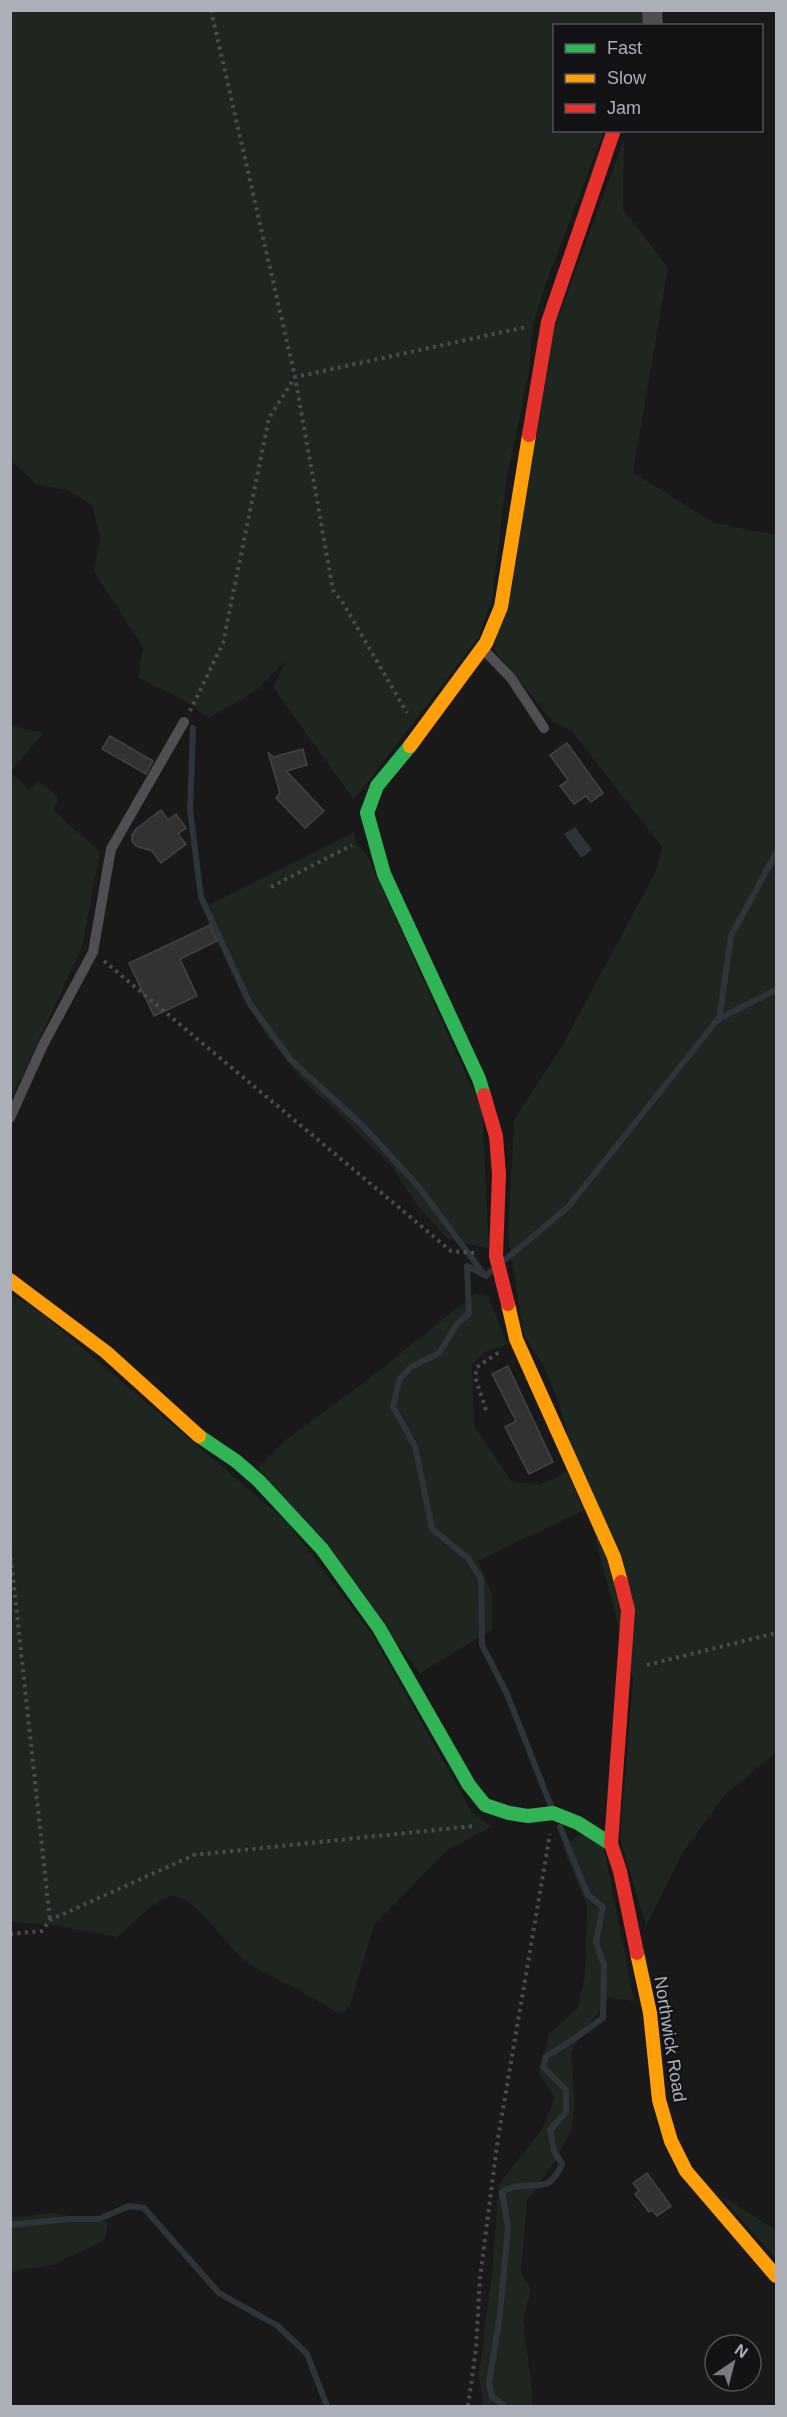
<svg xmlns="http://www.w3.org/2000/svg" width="787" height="2417" font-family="Arial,sans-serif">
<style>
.green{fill:#1f2620}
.water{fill:#2d353b}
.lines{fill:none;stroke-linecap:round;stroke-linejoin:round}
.stream{stroke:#2d353b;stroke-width:6}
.building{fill:#323233;stroke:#414345;stroke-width:1.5}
.path{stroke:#494b4d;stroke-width:4;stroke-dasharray:3 4.5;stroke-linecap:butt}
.lane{stroke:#4d4f52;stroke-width:10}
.street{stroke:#4d4f52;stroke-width:20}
.fast{stroke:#30b455;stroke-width:14}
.slow{stroke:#ff9f0a;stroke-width:14}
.jam{stroke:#e5322d;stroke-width:14}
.labels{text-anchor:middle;stroke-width:4.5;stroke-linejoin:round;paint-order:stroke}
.street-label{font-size:18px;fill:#abb0b9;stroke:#131315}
</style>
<rect width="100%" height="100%" fill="#191919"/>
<g class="green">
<path d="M10,11H644L645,25L554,26V130L604,131L546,283L533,325L528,377L506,481L492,600L478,638L354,800L273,687L286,660L257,690L209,718L185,701L138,678L143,647L94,572L100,537L92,505L67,490L37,485L11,460Z"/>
<path d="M624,140L623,209L668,268L633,473L715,523L776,535V1752L725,1795L683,1852L646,1926L620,1839L633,1680L559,1402L542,1363L524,1335L508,1237L514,1120L562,1046L656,871L662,847L572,731L553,722L494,650L552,334Z"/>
<path d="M11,725L43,733L11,771L10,725Z"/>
<path d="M11,773L29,790L38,781L58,797L54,811L100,852L82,947L11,1100Z"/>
<path d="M354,832L356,843L368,857L482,1110L489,1249L448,1239L416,1204L393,1168L329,1104L304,1082L265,1033L242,995L203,911L205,907Z"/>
<path d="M476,1293L488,1295L507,1344L485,1352L472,1365L474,1426L511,1481L539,1485L567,1472L584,1510L478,1561L492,1594V1630L420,1673L258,1467L287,1439L370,1378Z"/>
<path d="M10,1294L40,1312L287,1522L373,1636L472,1812L491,1827L447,1850L374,1925L350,2005L346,2011L338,2013C326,2006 314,1998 302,1992C279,1979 255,1972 236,1952C223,1939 191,1894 172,1896C157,1897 129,1927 117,1937L53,1925L11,1922Z"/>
<path d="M583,1834L604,1848L634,2001L608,1998L571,2051L575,2101L572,2127L556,2160L527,2200L521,2272L531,2289L523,2319L532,2392V2406H483L479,2374L492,2273L499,2184L541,2131L555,2098L539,2073L549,2034L578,2008L585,1975L587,1906L562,1845Z"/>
<path d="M718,2194L776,2230V2258Z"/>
<path d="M50,2213L108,2222L105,2240L55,2264L11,2272V2218Z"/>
</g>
<path class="water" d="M575,827L592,850L581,858L564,834Z"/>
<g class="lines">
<g class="stream">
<path d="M193,728L190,809L201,897L250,1004L291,1060L364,1127L418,1186L483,1273"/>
<path d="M719,1020L731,936L776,853"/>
<path d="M506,1259L568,1207L718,1019L776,990"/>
<path d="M491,1271L486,1276L467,1266L469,1314L457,1324L439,1353L411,1367L399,1380L393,1407L415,1446L432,1529L468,1558L481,1579L482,1645L507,1694L551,1806"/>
<path d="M10,2225L69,2219H99L129,2206L144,2208L219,2293L278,2326L307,2354L327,2406"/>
<path d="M505,2406L492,2397L489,2383L500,2315L508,2227L502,2192C530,2176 547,2200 562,2164L554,2151L550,2130L566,2112V2090L543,2067L546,2056L565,2045L603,2018L604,1965L596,1942L603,1907L588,1895L560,1827"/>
</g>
</g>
<g class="building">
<path d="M110,736L153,761L146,774L102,749Z"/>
<path d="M567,743L603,793L591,802L586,796L574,804L560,786L568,780L550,755Z"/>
<path d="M303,749L307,765L286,771L324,811L305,828L276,798L280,793L268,752L273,757Z"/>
<path d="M161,810L168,820L176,814L186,828L178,834L186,844L161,863L152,851L136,846L132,841V835L136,829Z"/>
<path d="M210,925L217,941L180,959L197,996L154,1016L129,963Z"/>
<path d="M508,1366L553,1462L529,1474L505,1427L516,1421L492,1374Z"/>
<path d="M647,2173L671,2206L657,2216L652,2210L649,2212L635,2194L639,2191L633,2183Z"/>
</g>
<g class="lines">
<g class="path">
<path d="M211,10L295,377L333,590L343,603L407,713"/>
<path d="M190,711L223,643L269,418L295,377L526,327"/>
<path d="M271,887L352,845"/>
<path d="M104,961L451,1251L475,1253"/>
<path d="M486,1410L475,1377L477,1367L499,1352"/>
<path d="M10,1550L50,1920"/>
<path d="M647,1665L776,1633"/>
<path d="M10,1934L42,1931L50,1920L194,1855L474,1826"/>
<path d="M468,2406L476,2349L480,2278L498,2138L550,1834"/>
</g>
<g class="lane">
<path d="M482,648L511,678L544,728"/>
<path d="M10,1118L43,1045L93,952L111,849L184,722"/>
</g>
<path class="street" d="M652,10L653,26"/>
<g class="fast">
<path d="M410,746L377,786L367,813L384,874L479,1079L484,1095"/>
<path d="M199,1436L236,1461L259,1481L322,1549L379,1628L469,1785L485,1805L509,1813L528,1816L553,1813L578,1823L611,1844"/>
</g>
<g class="slow">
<path d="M410,746L486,643L501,607L529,435"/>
<path d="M10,1280L106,1352L199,1436"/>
<path d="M508,1304L516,1339L614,1557L621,1582"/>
<path d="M637,1953L650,2013L659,2100L671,2141L686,2171L776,2276"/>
</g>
<g class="jam">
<path d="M529,435L548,322L614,130"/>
<path d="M484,1095L496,1136L499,1174L496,1256L508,1304"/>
<path d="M621,1582L628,1610L611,1844L620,1871L637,1953"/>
</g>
</g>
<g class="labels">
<g class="street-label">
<text transform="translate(670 2039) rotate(81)" y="6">Northwick Road</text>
</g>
</g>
<rect width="787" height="2417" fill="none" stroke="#abb0b9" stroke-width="24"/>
<rect x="553" y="24" width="210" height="108" fill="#131315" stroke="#505257" stroke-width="1.5"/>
<rect x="565" y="44" width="30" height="9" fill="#30b455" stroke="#505257" stroke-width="1.5"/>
<text x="607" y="54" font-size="18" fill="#abb0b9">Fast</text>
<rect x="565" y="74" width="30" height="9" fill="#ff9f0a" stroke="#505257" stroke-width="1.5"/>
<text x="607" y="84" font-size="18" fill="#abb0b9">Slow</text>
<rect x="565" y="104" width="30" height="9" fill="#e5322d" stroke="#505257" stroke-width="1.5"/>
<text x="607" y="114" font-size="18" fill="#abb0b9">Jam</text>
<g transform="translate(733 2363) rotate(35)"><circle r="28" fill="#131315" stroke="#505257" stroke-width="1.5"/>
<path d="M0-4.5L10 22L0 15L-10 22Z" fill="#787b81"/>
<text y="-9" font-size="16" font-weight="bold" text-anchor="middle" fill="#abb0b9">N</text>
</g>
</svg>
